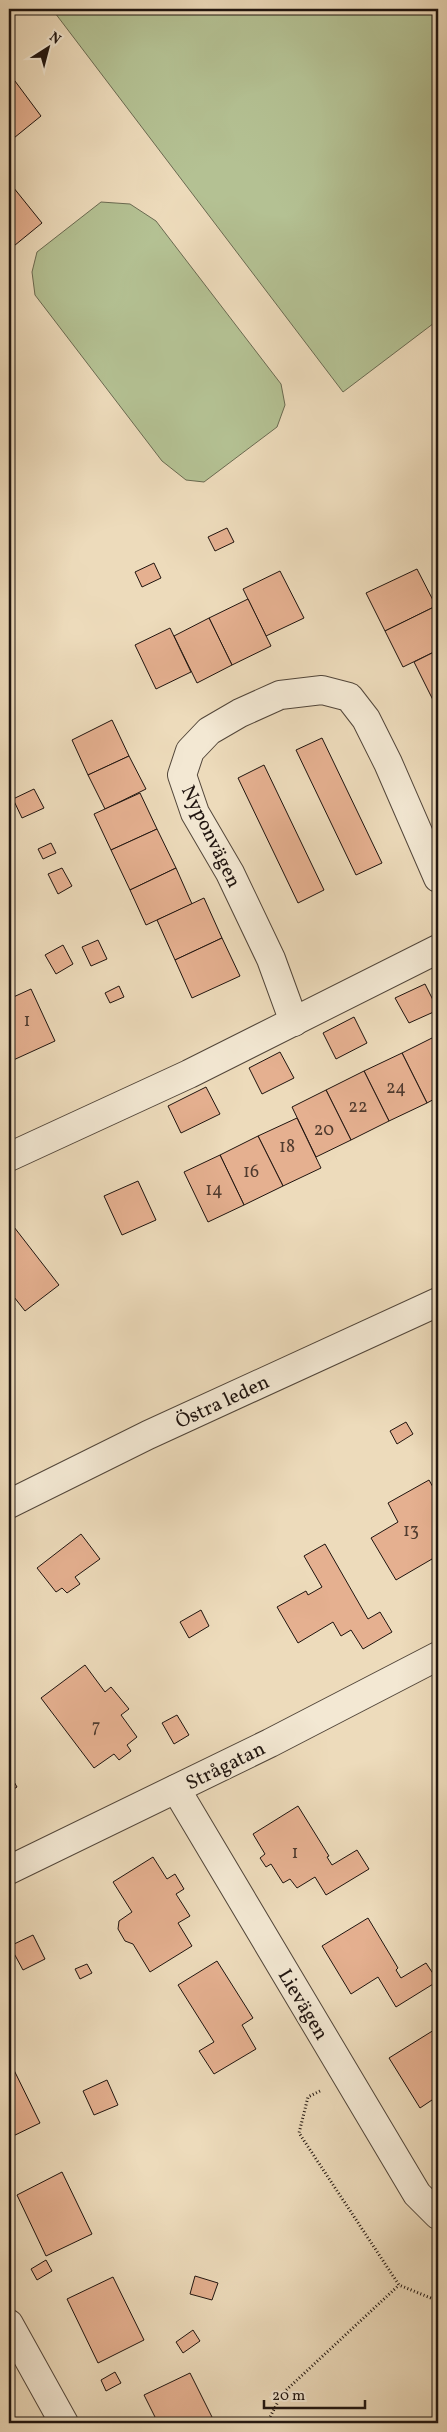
<svg xmlns="http://www.w3.org/2000/svg" width="447" height="2432" font-family="Vollkorn,serif">
<style>
.green{fill:#b4c193;stroke:#6a6a51}
.building{fill:#e5b090;stroke:#1f140f}
.lines{fill:none;stroke-linecap:round;stroke-linejoin:round}
.minor-casing{stroke:#52463a;stroke-width:30}
.tertiary-casing{stroke:#52463a;stroke-width:30}
.path{stroke:#1f140f;stroke-width:3;stroke-dasharray:1 2.5;stroke-linecap:butt}
.minor{stroke:#f3e8d3;stroke-width:28}
.tertiary{stroke:#f3e8d3;stroke-width:28}
.labels{text-anchor:middle;stroke-width:4;stroke-linejoin:round;paint-order:stroke}
.number-label{font-size:18px;fill:#503b2f}
.street-label{font-size:20px;fill:#1f140f;stroke:#f3e8d3}
</style>
<rect width="100%" height="100%" fill="#eddbbb"/>
<filter id="stains"><feTurbulence type="fractalNoise" baseFrequency=".004" numOctaves="4"/><feColorMatrix values="0 0 0 0 .2 0 0 0 0 .09 0 0 0 0 .02 0 0 0 .5 -.17"/></filter>
<radialGradient id="worn" r=".72"><stop offset=".6" stop-color="#630" stop-opacity="0"/><stop offset="1" stop-color="#630" stop-opacity=".3"/></radialGradient>
<g class="green">
<path d="M52,9H438V320L343,392Z"/>
<path d="M101,202L130,204L156,221L281,384L285,405L277,427L204,482L186,480L162,461L35,295L32,272L37,252Z"/>
</g>
<g class="building">
<path d="M9,73L41,116L9,142Z"/>
<path d="M9,182L42,223L9,250Z"/>
<path d="M227,528L234,542L215,551L208,537Z"/>
<path d="M154,563L161,578L142,587L135,572Z"/>
<path d="M417,569L436,606L385,631L366,593Z"/>
<path d="M280,571L304,618L266,636L243,589Z"/>
<path d="M248,599L271,646L232,665L209,618Z"/>
<path d="M436,606L438,611V650L403,667L385,631Z"/>
<path d="M209,618L232,665L197,683L174,636Z"/>
<path d="M170,628L191,672L156,689L135,645Z"/>
<path d="M438,650V697L433,700L414,662Z"/>
<path d="M112,720L129,756L88,775L72,740Z"/>
<path d="M322,738L382,863L356,875L296,750Z"/>
<path d="M129,756L146,789L105,809L88,775Z"/>
<path d="M264,765L324,890L298,903L238,778Z"/>
<path d="M34,789L44,808L22,818L13,799Z"/>
<path d="M140,793L157,829L111,850L94,814Z"/>
<path d="M157,829L176,868L130,890L111,850Z"/>
<path d="M51,843L56,853L43,859L38,849Z"/>
<path d="M62,868L72,886L58,894L48,874Z"/>
<path d="M176,868L192,904L146,925L130,890Z"/>
<path d="M204,898L222,938L175,960L157,920Z"/>
<path d="M222,938L240,976L192,998L175,960Z"/>
<path d="M98,940L107,959L91,966L82,947Z"/>
<path d="M63,945L73,964L56,974L45,955Z"/>
<path d="M425,984L438,1010L409,1023L395,998Z"/>
<path d="M119,986L124,997L110,1003L105,993Z"/>
<path d="M31,989L55,1041L9,1062V999Z"/>
<path d="M354,1017L367,1043L336,1059L323,1033Z"/>
<path d="M438,1035V1097L427,1103L402,1053Z"/>
<path d="M280,1052L294,1078L262,1094L249,1068Z"/>
<path d="M402,1053L427,1103L389,1121L364,1071Z"/>
<path d="M364,1071L389,1121L351,1140L326,1090Z"/>
<path d="M206,1087L220,1114L181,1133L168,1106Z"/>
<path d="M326,1090L351,1140L316,1157L292,1107Z"/>
<path d="M297,1118L321,1168L283,1186L258,1136Z"/>
<path d="M258,1136L283,1186L244,1205L220,1155Z"/>
<path d="M220,1155L244,1205L208,1222L184,1172Z"/>
<path d="M138,1181L156,1220L122,1235L104,1196Z"/>
<path d="M14,1227L59,1285L25,1311L14,1297L9,1301V1232Z"/>
<path d="M406,1422L413,1434L397,1444L390,1431Z"/>
<path d="M429,1480L438,1496V1570L432,1559L396,1580L371,1538L398,1522L388,1503Z"/>
<path d="M81,1534L100,1559L75,1577L80,1584L67,1593L62,1588L56,1592L37,1568Z"/>
<path d="M325,1544L368,1619L380,1612L392,1632L363,1649L351,1630L341,1636L333,1622L298,1643L277,1607L306,1591L308,1595L322,1587L304,1556Z"/>
<path d="M201,1610L209,1626L189,1638L180,1622Z"/>
<path d="M85,1665L105,1692L111,1687L129,1709L121,1715L137,1737L127,1745L131,1751L119,1760L114,1754L94,1768L41,1698Z"/>
<path d="M177,1715L189,1735L174,1744L162,1723Z"/>
<path d="M9,1773L17,1787L9,1792Z"/>
<path d="M298,1806L329,1856L327,1857L332,1865L357,1850L369,1869L326,1895L315,1877L297,1888L290,1879L283,1883L271,1864L266,1867L260,1858L265,1854L253,1834Z"/>
<path d="M153,1857L167,1879L175,1874L184,1889L176,1894L190,1916L178,1923L192,1946L150,1972L133,1944L125,1941L118,1929L119,1921L132,1912L113,1882Z"/>
<path d="M368,1918L398,1968L396,1970L401,1978L426,1963L438,1981L396,2007L378,1977L351,1994L322,1946Z"/>
<path d="M33,1935L45,1959L23,1970L10,1946Z"/>
<path d="M217,1961L253,2018L242,2025L256,2049L214,2074L199,2051L214,2042L178,1985Z"/>
<path d="M87,1964L92,1973L80,1979L75,1969Z"/>
<path d="M434,2030L438,2036V2096L420,2108L389,2058Z"/>
<path d="M10,2062L40,2123L9,2138V2063Z"/>
<path d="M107,2080L118,2105L94,2115L83,2091Z"/>
<path d="M62,2172L92,2234L46,2256L17,2195Z"/>
<path d="M46,2260L52,2271L37,2280L31,2269Z"/>
<path d="M195,2276L218,2283L212,2300L190,2294Z"/>
<path d="M113,2277L144,2340L98,2363L67,2299Z"/>
<path d="M193,2330L200,2341L183,2353L176,2342Z"/>
<path d="M115,2372L121,2383L106,2391L101,2380Z"/>
<path d="M190,2373L215,2423H158L144,2395Z"/>
</g>
<g class="lines">
<g class="minor-casing">
<g id="minor">
<path d="M294,1022L271,959L230,873L195,813L182,775L190,751L209,731L240,713L280,695L322,690L349,697L366,719L388,763L438,878"/>
<path d="M9,1157L189,1074L438,949"/>
<path d="M176,1789L417,2194L438,2215"/>
<path d="M9,1870L270,1743L438,1656"/>
<path d="M9,2324L64,2423"/>
</g>
</g>
<g class="tertiary-casing">
<path id="tertiary" d="M9,1504L148,1435L438,1302"/>
</g>
<g class="path">
<path d="M320,2091L308,2097L299,2133L399,2285L438,2301"/>
<path d="M267,2423L282,2394L399,2285"/>
</g>
<use href="#minor" class="minor"/>
<use href="#tertiary" class="tertiary"/>
</g>
<g class="labels">
<g class="number-label">
<text x="27" y="1026">1</text>
<text x="396" y="1093">24</text>
<text x="358" y="1112">22</text>
<text x="324" y="1135">20</text>
<text x="287" y="1152">18</text>
<text x="251" y="1177">16</text>
<text x="214" y="1195">14</text>
<text x="411" y="1536">13</text>
<text x="96" y="1732">7</text>
<text x="295" y="1858">1</text>
</g>
<g class="street-label">
<text transform="translate(212 836) rotate(64)" y="7">Nyponvägen</text>
<text transform="translate(222 1401) rotate(-25)" y="7">Östra leden</text>
<text transform="translate(225 1765) rotate(-26)" y="7">Strågatan</text>
<text transform="translate(304 2004) rotate(59)" y="7">Lievägen</text>
</g>
</g>
<rect width="447" height="2432" fill="none" stroke="#eddbbb" stroke-width="30"/>
<rect x="10" y="10" width="427" height="2412" fill="none" stroke="#1f140f" stroke-width="2.5"/>
<rect x="15" y="15" width="417" height="2402" fill="none" stroke="#1f140f"/>
<g transform="translate(48 48) rotate(36)" stroke="#f3e8d3" stroke-width="4" paint-order="stroke">
<path d="M0-4L9 19L0 12L-9 19Z" fill="#1f140f"/>
<text y="-8" font-size="14" font-weight="bold" text-anchor="middle" fill="#1f140f">N</text>
</g>
<path d="M264 2400v8h101v-8" fill="none" stroke="#1f140f" stroke-width="2.5"/>
<text x="272" y="2400" font-size="15" fill="#1f140f" stroke="#f3e8d3" stroke-width="4" paint-order="stroke">20 m</text>
<rect width="100%" height="100%" filter="url(#stains)"/>
<rect width="100%" height="100%" fill="url(#worn)"/>
</svg>
